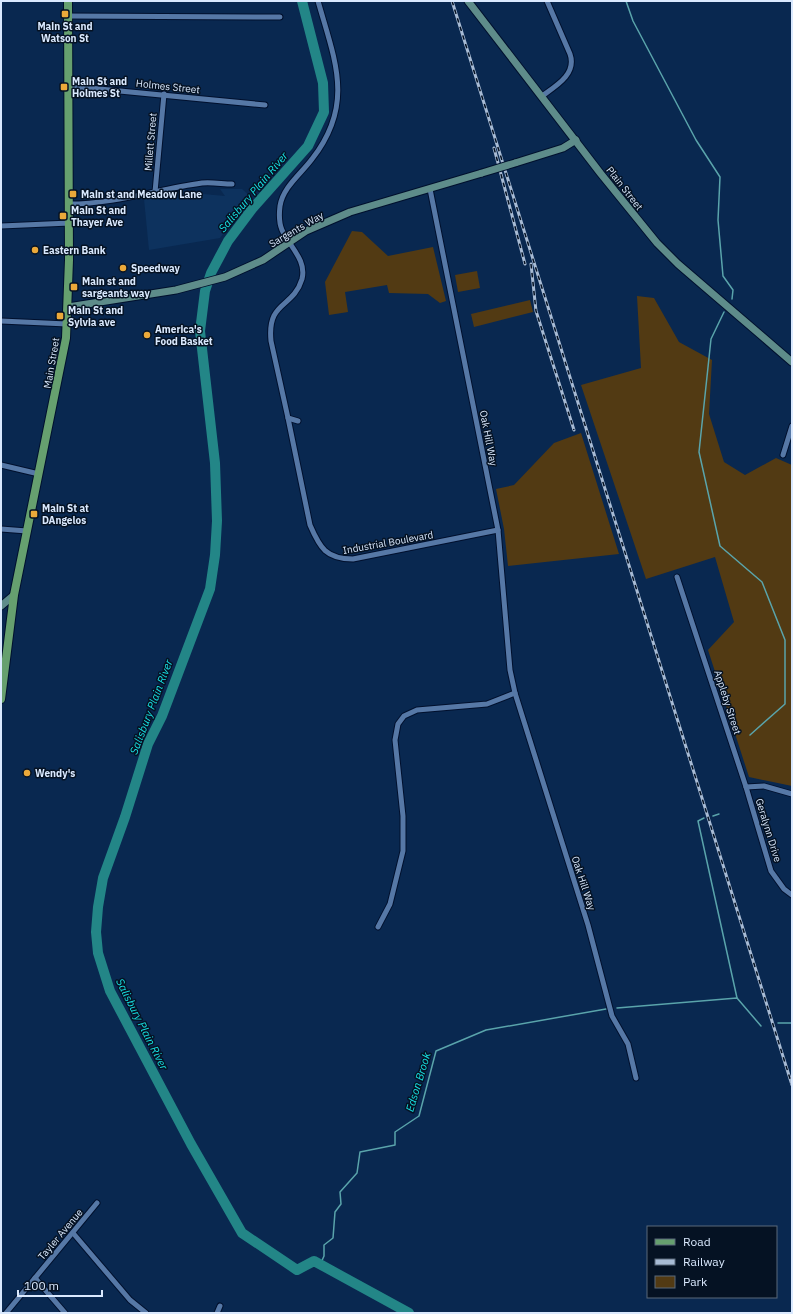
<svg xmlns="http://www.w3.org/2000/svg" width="793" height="1314" font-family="'IBM Plex Sans',sans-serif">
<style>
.built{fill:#0d325e}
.green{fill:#523a13}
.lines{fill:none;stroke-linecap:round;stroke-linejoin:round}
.stream{stroke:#5aa4ab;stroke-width:1.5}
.river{stroke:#238687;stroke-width:10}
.street-casing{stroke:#00102d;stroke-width:7}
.secondary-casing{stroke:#00102d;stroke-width:9}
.primary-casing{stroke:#00102d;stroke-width:10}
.street{stroke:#5678a6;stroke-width:5}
.secondary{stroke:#5e8c8a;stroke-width:7}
.primary{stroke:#66a06f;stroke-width:8}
.rail-casing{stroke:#a8bbd4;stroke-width:3}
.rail{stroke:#051223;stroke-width:1.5;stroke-dasharray:4.5;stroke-linecap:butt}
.secondary-bridge-casing{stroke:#00102d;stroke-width:9;stroke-linecap:butt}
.secondary-bridge{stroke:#5e8c8a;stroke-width:7}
.poi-dot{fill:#eba93a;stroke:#051223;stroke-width:1.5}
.labels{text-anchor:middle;stroke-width:3;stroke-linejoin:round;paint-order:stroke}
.poi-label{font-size:10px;font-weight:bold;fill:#dae9fe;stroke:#051223;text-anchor:start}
.street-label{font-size:10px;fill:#dae9fe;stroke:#051223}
.water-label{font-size:11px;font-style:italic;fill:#17e1e4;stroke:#051223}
</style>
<rect width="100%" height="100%" fill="#092850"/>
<path class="built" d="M220,189H242L251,197L220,238L149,250L144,199L167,194L173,199L203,194L225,196Z"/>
<g class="green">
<path d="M352,231L362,232L388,256L433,247L446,301L440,303L428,294L389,293L387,285L345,292L348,312L329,315L325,282Z"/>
<path d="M477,271L480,288L458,292L455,275Z"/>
<path d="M637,296L654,298L679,342L712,360L709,414L724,462L745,475L776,458L792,465V786L749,777L708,650L734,622L715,557L646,579L581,385L641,368Z"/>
<path d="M530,300L533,312L474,327L471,314Z"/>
<path d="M581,433L619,554L508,566L504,529L496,489L514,485L554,443Z"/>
</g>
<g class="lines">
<g class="stream">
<path d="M626,1L633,21L696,140L720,177L718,220L723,276L733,290L732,299"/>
<path d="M724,312L711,339L699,452L720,546L762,582L785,640V704L750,735"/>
<path d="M713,816L719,814"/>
<path d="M704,818L698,821L737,998"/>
<path d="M617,1008L737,998L761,1026"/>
<path d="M778,1023H792"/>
<path d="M320,1265L324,1256V1245L333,1238L335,1212L341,1204L340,1192L357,1173L360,1152L395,1145V1132L419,1116L436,1051L486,1030L606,1009"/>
</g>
<path class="river" d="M302,1L323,83L324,112L308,146L252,209L228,241L211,273L205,291L200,331L215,463L217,521L215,555L210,589L162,716L148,744L125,817L103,878L98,907L96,932L98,953L110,991L191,1144L242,1233L297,1270L314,1261L409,1313"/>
<g class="street-casing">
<g id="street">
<path d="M68,16L280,17"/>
<path d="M68,86L265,105"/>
<path d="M542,96C556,86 577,74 570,54L547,1"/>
<path d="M430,189L498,530L510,670L515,693L588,925L612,1016L628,1044L636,1078"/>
<path d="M155,192L164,94"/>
<path d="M69,204C116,204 157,189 202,183C212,182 223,184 232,184"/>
<path d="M1,226L70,223"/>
<path d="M1,321L67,324"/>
<path d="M288,418L310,525C320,548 326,559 353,559L498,530"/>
<path d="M298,421L288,418L271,341C267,300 293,309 302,279C307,260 289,246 282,230C279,223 279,214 280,206C283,187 301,174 312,159C355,104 335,61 318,1"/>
<path d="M783,455L792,426"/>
<path d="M1,465L39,474"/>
<path d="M1,529L27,531"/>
<path d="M677,577L746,787L764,786L792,794"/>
<path d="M746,787L771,871L784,889L792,895"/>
<path d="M378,927L390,904L403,851V816L395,740L398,724L404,716L417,710L487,704L515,693"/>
<path d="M73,1233L130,1300L146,1313"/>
<path d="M35,1278L65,1313"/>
<path d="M6,1313L97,1203"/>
<path d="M217,1313L220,1306"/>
</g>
</g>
<g class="secondary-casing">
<g id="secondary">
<path d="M468,1L601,174L657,243L678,264L792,362"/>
<path d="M515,163L563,148L576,140"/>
<path d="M68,307L176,290L225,277L263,260L306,231L350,212L482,173"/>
<path d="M1,606L14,595"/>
</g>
</g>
<g class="primary-casing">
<path id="primary" d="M1,699L14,595L66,338L69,260L68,1"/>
</g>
<use href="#street" class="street"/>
<use href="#secondary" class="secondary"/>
<use href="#primary" class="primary"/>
<g class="rail-casing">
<g id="rail">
<path d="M452,1L792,1085"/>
<path d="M494,148L525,264"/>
<path d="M531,264L536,311L574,430"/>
</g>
</g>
<use href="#rail" class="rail"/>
<g class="secondary-bridge-casing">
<path id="secondary-bridge" d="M482,173L515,163"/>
</g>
<use href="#secondary-bridge" class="secondary-bridge"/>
</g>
<g class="poi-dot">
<rect x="61" y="10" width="8" height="8" rx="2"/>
<rect x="60" y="83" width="8" height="8" rx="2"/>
<rect x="69" y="190" width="8" height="8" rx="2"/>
<rect x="59" y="212" width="8" height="8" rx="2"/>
<circle cx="35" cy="250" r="4"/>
<circle cx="123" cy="268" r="4"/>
<rect x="70" y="283" width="8" height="8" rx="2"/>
<rect x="56" y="312" width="8" height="8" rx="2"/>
<circle cx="147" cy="335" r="4"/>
<rect x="30" y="510" width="8" height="8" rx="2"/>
<circle cx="27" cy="773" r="4"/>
</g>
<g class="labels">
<g class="poi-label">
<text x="65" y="30" text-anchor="middle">Main St and<tspan x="65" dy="12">Watson St</tspan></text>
<text x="72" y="85">Main St and<tspan x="72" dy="12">Holmes St</tspan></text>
<text x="81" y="198">Main st and Meadow Lane</text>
<text x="71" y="214">Main St and<tspan x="71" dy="12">Thayer Ave</tspan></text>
<text x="43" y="254">Eastern Bank</text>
<text x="131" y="272">Speedway</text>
<text x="82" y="285">Main st and<tspan x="82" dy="12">sargeants way</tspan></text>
<text x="68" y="314">Main St and<tspan x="68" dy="12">Sylvia ave</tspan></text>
<text x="155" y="333">America's<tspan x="155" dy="12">Food Basket</tspan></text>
<text x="42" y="512">Main St at<tspan x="42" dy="12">DAngelos</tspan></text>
<text x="35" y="777">Wendy's</text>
</g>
<g class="street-label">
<text transform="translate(168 86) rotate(6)" y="4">Holmes Street</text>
<text transform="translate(150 142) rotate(-85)" y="4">Millett Street</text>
<text transform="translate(625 188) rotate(52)" y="4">Plain Street</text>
<text transform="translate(296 229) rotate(-30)" y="4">Sargents Way</text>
<text transform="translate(51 363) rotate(-80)" y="4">Main Street</text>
<text transform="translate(489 438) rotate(79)" y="4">Oak Hill Way</text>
<text transform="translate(388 542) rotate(-10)" y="4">Industrial Boulevard</text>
<text transform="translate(728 702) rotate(72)" y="4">Appleby Street</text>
<text transform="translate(769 830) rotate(73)" y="4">Geralynn Drive</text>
<text transform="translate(584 883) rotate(72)" y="4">Oak Hill Way</text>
<text transform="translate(60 1234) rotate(-50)" y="4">Tayler Avenue</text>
</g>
<g class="water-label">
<text transform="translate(253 192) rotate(-50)" y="4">Salisbury Plain River</text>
<text transform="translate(151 707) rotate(-69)" y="4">Salisbury Plain River</text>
<text transform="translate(142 1024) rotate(63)" y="4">Salisbury Plain River</text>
<text transform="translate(418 1082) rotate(-73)" y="4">Edson Brook</text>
</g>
</g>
<rect width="793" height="1314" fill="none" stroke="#dae9fe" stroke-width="4"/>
<rect x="647" y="1226" width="130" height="72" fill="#051223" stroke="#5a687b"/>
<rect x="655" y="1239" width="20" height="6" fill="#66a06f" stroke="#5a687b"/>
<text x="683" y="1246" font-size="12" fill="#dae9fe">Road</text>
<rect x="655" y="1259" width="20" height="6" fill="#a8bbd4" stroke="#5a687b"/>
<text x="683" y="1266" font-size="12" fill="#dae9fe">Railway</text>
<rect x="655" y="1276" width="20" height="12" fill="#523a13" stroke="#5a687b"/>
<text x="683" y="1286" font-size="12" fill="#dae9fe">Park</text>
<path d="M18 1290v6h84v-6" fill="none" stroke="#dae9fe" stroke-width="2"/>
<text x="24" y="1290" font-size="12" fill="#dae9fe" stroke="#051223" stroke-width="3" paint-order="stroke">100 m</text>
</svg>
